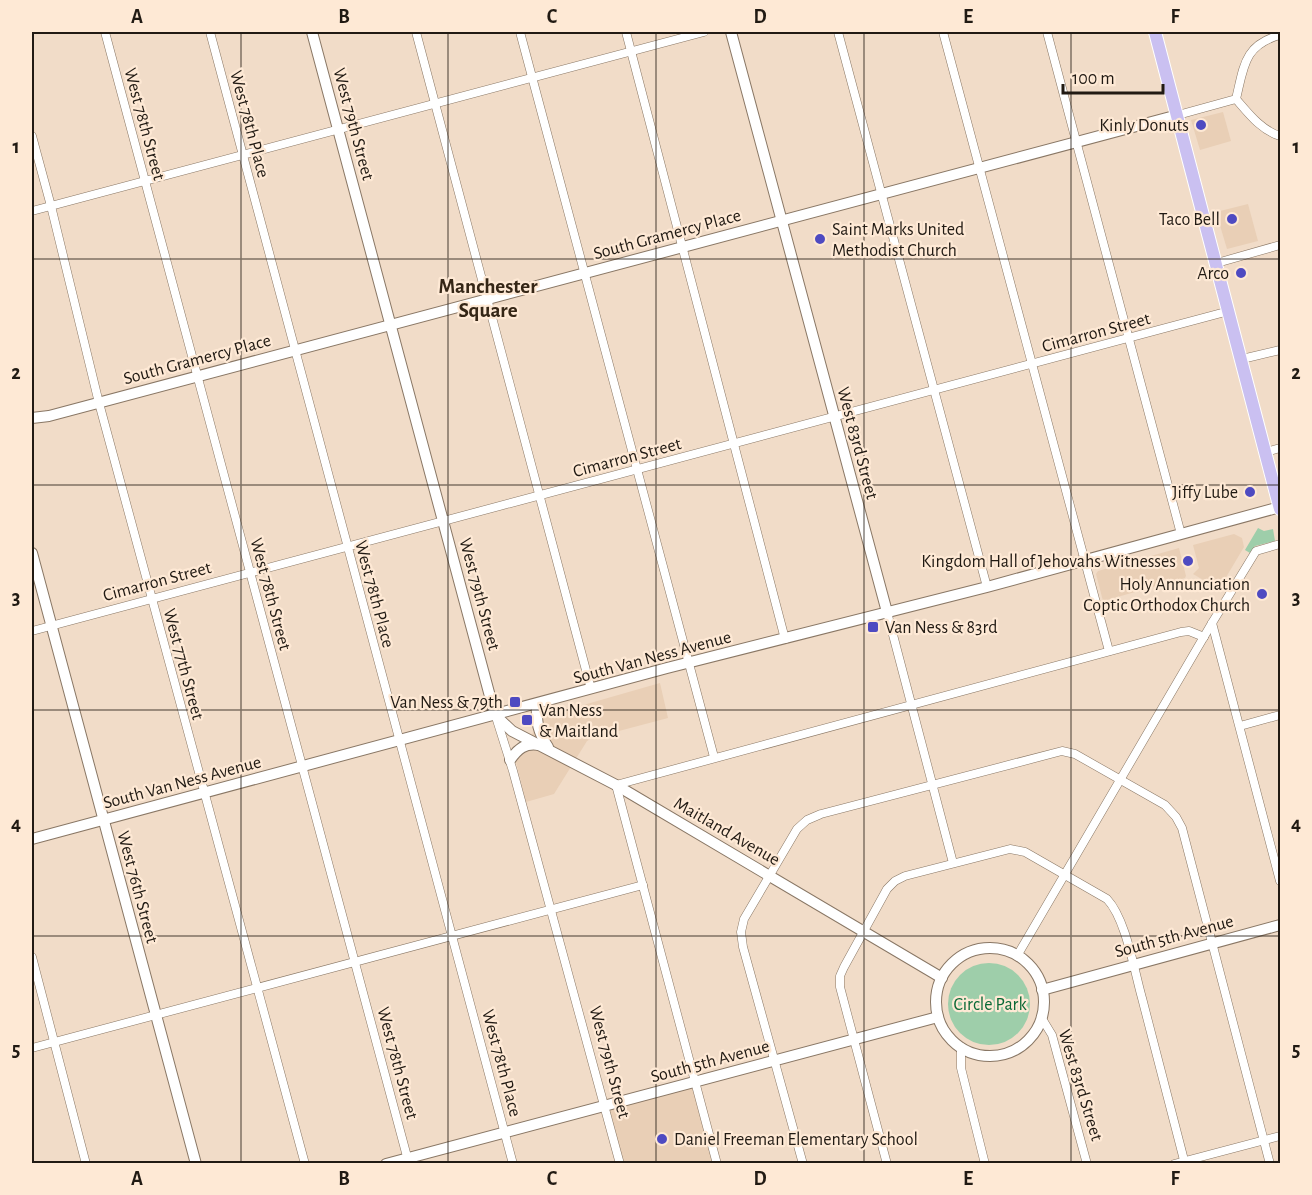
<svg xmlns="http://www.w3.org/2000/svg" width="1312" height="1195" font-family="'Alegreya Sans',sans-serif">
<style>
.built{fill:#e9cfb6}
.green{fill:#9eceaa}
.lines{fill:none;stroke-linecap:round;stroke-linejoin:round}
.street-casing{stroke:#897765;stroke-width:9}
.secondary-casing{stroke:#897765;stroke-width:12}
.primary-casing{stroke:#fff;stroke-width:14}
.street{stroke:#fff;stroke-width:8}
.secondary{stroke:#fff;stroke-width:10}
.primary{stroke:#cac0f1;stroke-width:12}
.grid{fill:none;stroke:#211a13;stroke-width:1.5;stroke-opacity:0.55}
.poi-dot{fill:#4e4ac1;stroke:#fee9d5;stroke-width:2}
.labels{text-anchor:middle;stroke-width:4.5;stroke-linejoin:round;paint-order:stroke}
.street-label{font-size:18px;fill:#211a13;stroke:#fee9d5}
.poi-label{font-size:18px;fill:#211a13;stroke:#fee9d5;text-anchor:end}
.park-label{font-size:18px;fill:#0a6936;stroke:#fee9d5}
.quarter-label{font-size:21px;font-weight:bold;fill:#352616;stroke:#fee9d5}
.neatline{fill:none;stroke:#211a13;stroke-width:2}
.grid-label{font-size:20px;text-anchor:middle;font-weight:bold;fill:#211a13}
</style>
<rect width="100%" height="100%" fill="#f1dcc8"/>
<g class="built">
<path d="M1223,112L1231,141L1200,150L1191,120Z"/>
<path d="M1248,204L1258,241L1227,249L1216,212Z"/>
<path d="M1234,534L1242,538L1244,547L1219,589L1193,574L1199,568L1193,545Z"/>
<path d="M1179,548L1186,576L1185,578L1103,601L1096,574L1098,571Z"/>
<path d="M660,683L668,718L619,731L598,729L592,738L587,741L554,794L526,802L515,758L545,716Z"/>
<path d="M695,1081L717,1163H620L605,1106Z"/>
</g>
<g class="green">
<path d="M1258,528L1264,531L1273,529L1275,541L1255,546L1250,553L1245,550Z"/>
<circle cx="989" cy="1004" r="41"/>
</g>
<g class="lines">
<g class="street-casing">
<g id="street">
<path d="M105,32L409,1164"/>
<path d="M210,32L513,1164"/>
<path d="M416,32L591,689"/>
<path d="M520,32L714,757"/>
<path d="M626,32L785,639"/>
<path d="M838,32L987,587"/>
<path d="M943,32L1109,651"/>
<path d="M1047,32L1181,534"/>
<path d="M1236,99C1244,66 1244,45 1280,35"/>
<path d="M1236,99C1249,114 1261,130 1280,136"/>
<path d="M1178,115L1236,99"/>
<path d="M32,136L51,206L99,403L305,1164"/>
<path d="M32,211L704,32"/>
<path d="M1217,263L1280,245"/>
<path d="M1242,359L1280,350"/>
<path d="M1266,452L1280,448"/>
<path d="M887,612L953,863"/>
<path d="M1212,623L1280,881"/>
<path d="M32,631L1229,311"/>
<path d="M496,717L513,771L620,1164"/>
<path d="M1240,726L1280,715"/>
<path d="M1017,956L1212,623L1256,551L1280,544"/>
<path d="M32,957L86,1164"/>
<path d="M1041,1017L1052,1035L1087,1164"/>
<path d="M961,1047V1068L985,1164"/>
<path d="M32,1048L643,885"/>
<path d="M717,1164L616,785L1181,632L1189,631L1204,637"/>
<path d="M803,1164L743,947L741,932L744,919L797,829L807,820L821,814L1062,751L1075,754L1165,805L1176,817L1182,828L1270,1164"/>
<path d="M887,1164L840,987V976L844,967L887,889L895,881L905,876L1010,849L1025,852L1107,899C1126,919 1134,970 1142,998C1156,1053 1171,1108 1185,1164"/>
<path d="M1174,1164L1280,1136"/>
</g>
</g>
<g class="secondary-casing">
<g id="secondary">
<path d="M312,32L495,715L512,731L616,785L942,978"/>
<path d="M731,32L887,612"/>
<path d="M32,418L49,416L1178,115"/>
<path d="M32,553L196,1164"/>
<path d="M537,704C536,722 538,732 548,747"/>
<path d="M510,760C517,750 525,742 539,745"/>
<path d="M32,839L667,668L987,587L1280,507"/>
<circle cx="990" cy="1002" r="54"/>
<path d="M1042,990L1280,925"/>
<path d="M386,1164L938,1017"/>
</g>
</g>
<g class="primary-casing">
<path id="primary" d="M1155,32L1280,509"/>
</g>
<use href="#street" class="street"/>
<use href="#secondary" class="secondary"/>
<use href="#primary" class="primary"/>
</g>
<path class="grid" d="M241,32V1164M448,32V1164M656,32V1164M864,32V1164M1071,32V1164M32,259H1280M32,485H1280M32,710H1280M32,936H1280"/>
<g class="poi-dot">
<circle cx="1201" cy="125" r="6"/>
<circle cx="1232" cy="219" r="6"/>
<circle cx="820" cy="239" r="6"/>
<circle cx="1241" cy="273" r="6"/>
<circle cx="1250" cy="492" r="6"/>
<circle cx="1188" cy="561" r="6"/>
<circle cx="1262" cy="594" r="6"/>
<rect x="867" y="621" width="12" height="12" rx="3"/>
<rect x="509" y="696" width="12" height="12" rx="3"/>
<rect x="521" y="714" width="12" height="12" rx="3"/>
<circle cx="662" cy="1139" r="6"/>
</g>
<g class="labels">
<g class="street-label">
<text transform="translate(145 124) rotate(75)" y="6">West 78th Street</text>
<text transform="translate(250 124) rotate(75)" y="6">West 78th Place</text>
<text transform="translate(354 124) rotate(75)" y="6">West 79th Street</text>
<text transform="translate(667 234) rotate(-15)" y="6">South Gramercy Place</text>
<text transform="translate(1096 332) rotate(-15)" y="6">Cimarron Street</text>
<text transform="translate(197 359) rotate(-15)" y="6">South Gramercy Place</text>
<text transform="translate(858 443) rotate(75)" y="6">West 83rd Street</text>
<text transform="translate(627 457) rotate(-15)" y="6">Cimarron Street</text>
<text transform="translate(157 581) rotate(-15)" y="6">Cimarron Street</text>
<text transform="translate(271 594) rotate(75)" y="6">West 78th Street</text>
<text transform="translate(375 594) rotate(75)" y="6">West 78th Place</text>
<text transform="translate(480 594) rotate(75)" y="6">West 79th Street</text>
<text transform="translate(652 657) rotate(-15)" y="6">South Van Ness Avenue</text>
<text transform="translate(184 664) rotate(75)" y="6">West 77th Street</text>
<text transform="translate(182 782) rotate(-15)" y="6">South Van Ness Avenue</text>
<text transform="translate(727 831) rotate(30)" y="6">Maitland Avenue</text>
<text transform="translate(138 887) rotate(75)" y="6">West 76th Street</text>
<text transform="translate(1174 936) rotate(-15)" y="6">South 5th Avenue</text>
<text transform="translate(710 1061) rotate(-15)" y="6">South 5th Avenue</text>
<text transform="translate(610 1062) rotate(75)" y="6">West 79th Street</text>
<text transform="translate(398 1063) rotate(75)" y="6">West 78th Street</text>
<text transform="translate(502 1063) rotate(75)" y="6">West 78th Place</text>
<text transform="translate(1081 1085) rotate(73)" y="6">West 83rd Street</text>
</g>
<g class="poi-label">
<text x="1189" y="131">Kinly Donuts</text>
<text x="1220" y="225">Taco Bell</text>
<text x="832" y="235" text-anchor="start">Saint Marks United<tspan x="832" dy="21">Methodist Church</tspan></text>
<text x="1229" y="279">Arco</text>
<text x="1238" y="498">Jiffy Lube</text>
<text x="1176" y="567">Kingdom Hall of Jehovahs Witnesses</text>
<text x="1250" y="590">Holy Annunciation<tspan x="1250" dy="21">Coptic Orthodox Church</tspan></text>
<text x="885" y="633" text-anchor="start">Van Ness &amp; 83rd</text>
<text x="503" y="708">Van Ness &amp; 79th</text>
<text x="539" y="716" text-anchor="start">Van Ness<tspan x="539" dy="21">&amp; Maitland</tspan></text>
<text x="674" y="1145" text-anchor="start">Daniel Freeman Elementary School</text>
</g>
<g class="park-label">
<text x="990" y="1010">Circle Park</text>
</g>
<g class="quarter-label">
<text x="488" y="293">Manchester<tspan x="488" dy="24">Square</tspan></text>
</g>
</g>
<rect width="1312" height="1195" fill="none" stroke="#fee9d5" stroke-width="66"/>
<path d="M1063 84v9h100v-9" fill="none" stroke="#211a13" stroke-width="3"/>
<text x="1072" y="84" font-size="18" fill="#211a13" stroke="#fee9d5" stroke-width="4.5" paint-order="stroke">100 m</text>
<rect x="33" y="33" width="1246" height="1129" class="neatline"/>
<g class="grid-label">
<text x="137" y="23">A</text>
<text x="344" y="23">B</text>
<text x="552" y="23">C</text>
<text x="760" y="23">D</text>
<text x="968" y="23">E</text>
<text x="1175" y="23">F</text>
<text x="16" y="153">1</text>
<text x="1296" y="153">1</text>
<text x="16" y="379">2</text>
<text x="1296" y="379">2</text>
<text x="16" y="604">3</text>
<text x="1296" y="604">3</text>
<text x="16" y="830">4</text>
<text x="1296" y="830">4</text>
<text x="16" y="1056">5</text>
<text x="1296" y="1056">5</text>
<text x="137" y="1185">A</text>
<text x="344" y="1185">B</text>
<text x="552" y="1185">C</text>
<text x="760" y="1185">D</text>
<text x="968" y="1185">E</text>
<text x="1175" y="1185">F</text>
</g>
</svg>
